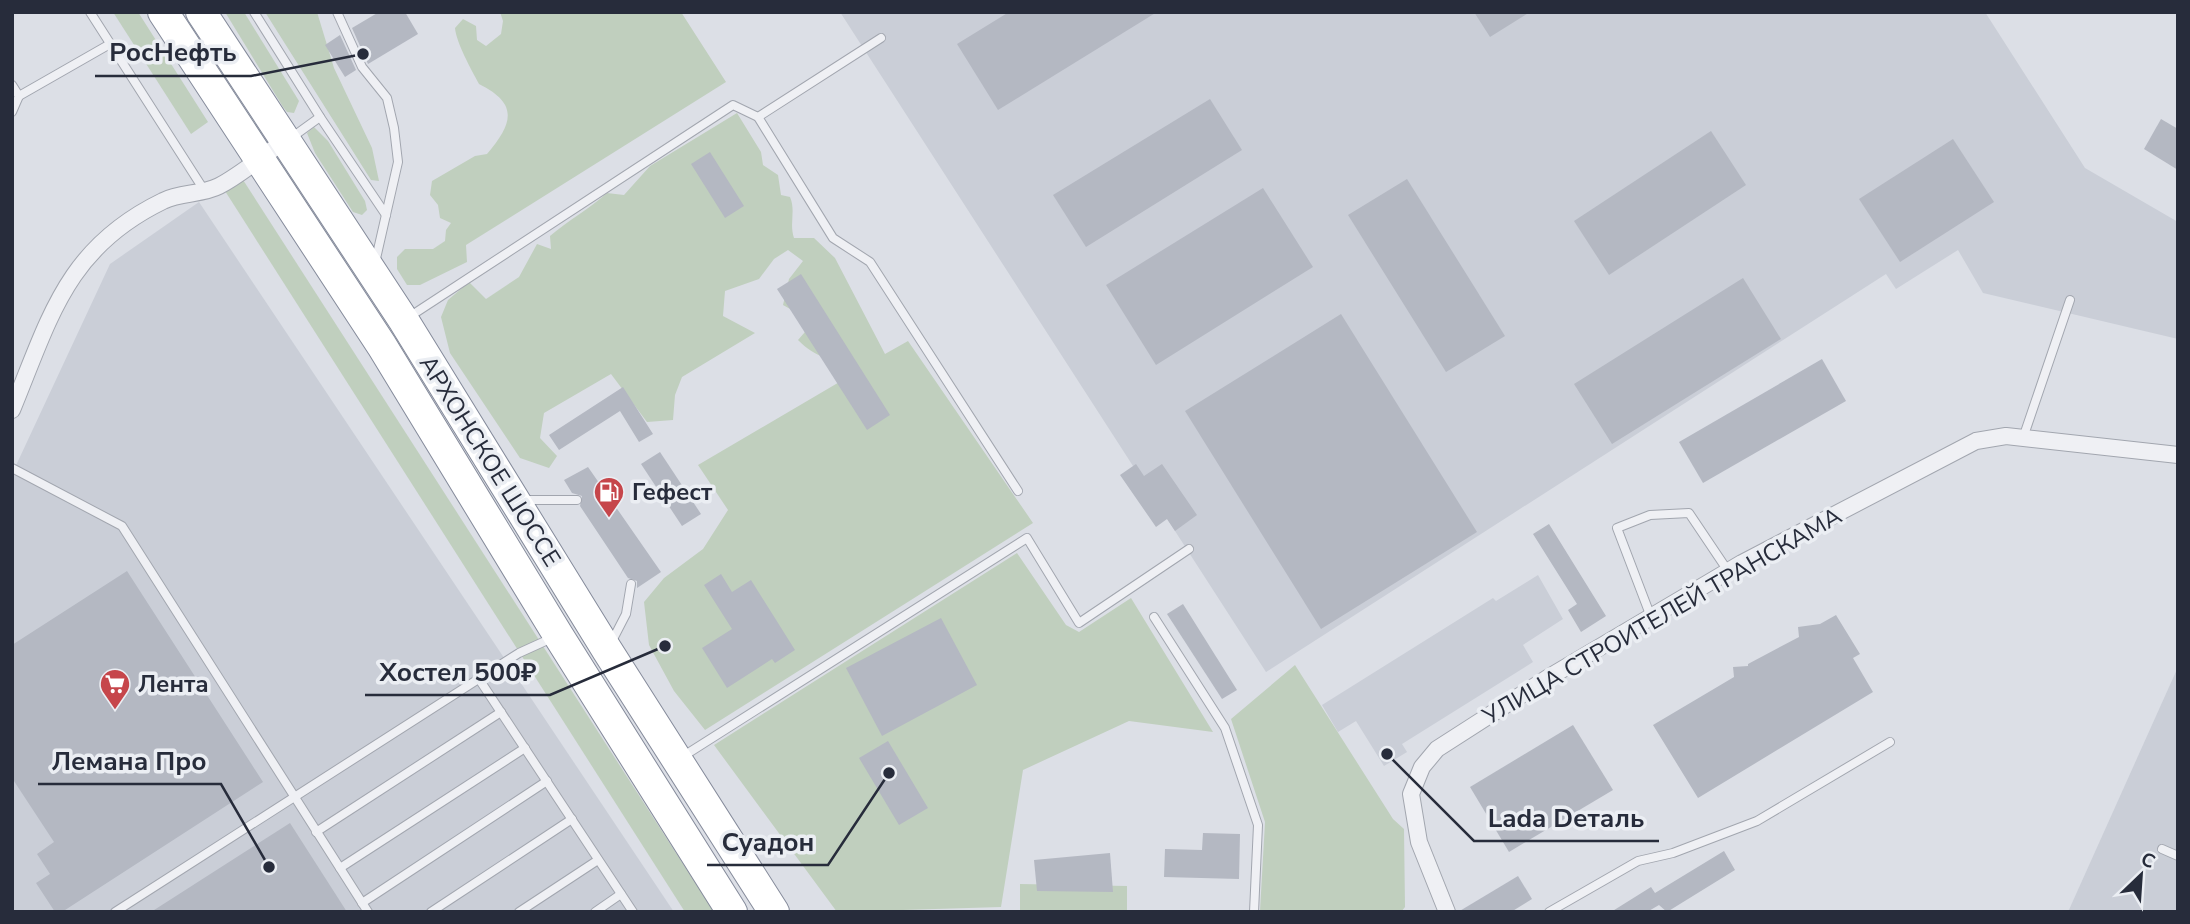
<svg xmlns="http://www.w3.org/2000/svg" width="2190" height="924" font-family="'Nunito Sans',sans-serif">
<style>
.built{fill:#caced7}
.green{fill:#c0cfbe}
.building{fill:#b4b8c2}
.lines{fill:none;stroke-linecap:round;stroke-linejoin:round}
.lane-casing{stroke:#a2a6af;stroke-width:10}
.street-casing{stroke:#a2a6af;stroke-width:18}
.highway-casing{stroke:#858b9b;stroke-width:32}
.lane{stroke:#eff0f4;stroke-width:8}
.street{stroke:#eff0f4;stroke-width:16}
.highway{stroke:#fff;stroke-width:30}
.labels{text-anchor:middle;stroke-width:7;stroke-linejoin:round;paint-order:stroke}
.street-label{font-size:24px;fill:#272c3b;stroke:#ebeef3}
.poi-label{font-size:24px;font-weight:bold;fill:#272c3b;stroke:#ebeef3;text-anchor:start}
.leader{fill:none;stroke:#272c3b;stroke-width:2.5}
.callout-dot{fill:#272c3b;stroke:#ebeef3;stroke-width:2.5}
.callout-label{font-size:26px;text-anchor:middle;font-weight:bold;fill:#272c3b;stroke:#ebeef3;stroke-width:7;stroke-linejoin:round;paint-order:stroke}
</style>
<rect width="100%" height="100%" fill="#dcdfe6"/>
<g class="built">
<path d="M840,12H1985L2085,168L2178,222V339L1983,293L1958,250L1896,289L1886,274L1266,672Z"/>
<path d="M199,202L674,912H12V474L110,264Z"/>
<path d="M1538,575L1563,619L1523,645L1533,662L1402,744L1407,752L1384,766L1356,721L1338,732L1322,705L1493,598L1496,601Z"/>
<path d="M2178,667V912H2068Z"/>
</g>
<g class="green">
<path d="M113,12H138L208,122L191,134Z"/>
<path d="M225,12H244L299,101L294,113L287,112L283,107Z"/>
<path d="M265,12H317L334,68L372,148L379,181L371,180Z"/>
<path d="M500,12H681L726,82L466,245L467,262L420,285H407L397,269V257L405,249H433L445,241L446,230L451,223L440,218L438,205L430,195L432,181L475,156L487,154C513,123 519,104 479,84C471,69 456,42 455,28L463,19L476,26L477,40L486,46L501,34L503,21Z"/>
<path d="M737,113L761,152L763,165L778,175L781,195L790,197C796,211 789,223 794,238H814L835,258L885,354L908,341L1033,523L705,730L674,691L649,645L644,602L664,578L703,549L728,510L698,465L853,374C833,357 816,359 798,340L811,325L808,319L783,305L789,279L803,261L788,250L774,259L759,279L725,291L723,316L755,333L682,377L675,395L673,420L647,422L611,374L544,413L540,438L557,456L549,468L520,458L450,353L441,317L448,300L469,282L486,299L519,277L537,244L551,249L550,236C569,220 589,209 607,193L624,195L650,166Z"/>
<path d="M314,127L328,141L365,201L367,210L362,215L353,212L315,153L307,133Z"/>
<path d="M236,169L714,912H685L218,180Z"/>
<path d="M1017,553L1066,625L1079,632L1131,598L1213,732L1129,721L1023,770L1001,907L837,912L714,745Z"/>
<path d="M1295,665L1393,819L1404,829L1405,907L1401,912L1260,911L1265,822L1231,719Z"/>
<path d="M1020,884L1127,886V912L1020,910Z"/>
</g>
<g class="building">
<path d="M379,12H405L418,34L368,64L352,28Z"/>
<path d="M1009,12H1157L998,110L957,44Z"/>
<path d="M1474,12H1530L1490,37Z"/>
<path d="M340,35L356,70L345,77L325,45Z"/>
<path d="M1210,99L1242,150L1086,247L1053,195Z"/>
<path d="M2161,119L2178,129V170L2144,149Z"/>
<path d="M1711,131L1746,185L1609,275L1574,221Z"/>
<path d="M1953,139L1994,202L1900,262L1859,199Z"/>
<path d="M710,152L744,206L725,218L691,164Z"/>
<path d="M1407,179L1505,336L1446,372L1348,215Z"/>
<path d="M1263,188L1313,267L1156,365L1106,285Z"/>
<path d="M801,274L890,415L867,430L777,289Z"/>
<path d="M1743,278L1781,339L1612,444L1574,384Z"/>
<path d="M1341,314L1477,532L1321,629L1185,411Z"/>
<path d="M1822,359L1846,401L1703,483L1679,442Z"/>
<path d="M623,387L653,434L639,442L620,411L559,450L549,435Z"/>
<path d="M660,452L701,514L682,526L641,464Z"/>
<path d="M1136,464L1144,476L1162,464L1197,515L1175,531L1167,519L1156,527L1120,475Z"/>
<path d="M588,467L661,572L637,588V581L628,578L580,506L582,496L572,493L564,480Z"/>
<path d="M1549,524L1606,616L1581,632L1568,610L1577,604L1533,534Z"/>
<path d="M127,571L263,782L62,912H55L36,883L50,874L37,854L54,842L12,778V645Z"/>
<path d="M721,574L732,592L751,580L795,650L775,663L772,659L727,688L702,648L732,629L704,585Z"/>
<path d="M1183,604L1237,690L1222,699L1167,614Z"/>
<path d="M1836,615L1860,654L1853,658L1873,692L1698,798L1653,725L1734,677L1733,667L1748,666V664L1799,637L1798,627L1820,624Z"/>
<path d="M941,618L977,685L882,736L846,668Z"/>
<path d="M1573,725L1613,790L1509,852L1470,787Z"/>
<path d="M888,741L928,808L899,825L859,758Z"/>
<path d="M290,823L347,912H151Z"/>
<path d="M1203,833L1240,834L1239,879L1164,877L1165,849L1202,850Z"/>
<path d="M1724,851L1735,870L1667,912L1659,905L1647,912H1611L1651,887L1655,893Z"/>
<path d="M1110,853L1113,892L1037,891L1034,860Z"/>
<path d="M1518,876L1532,899L1511,912H1458Z"/>
</g>
<g class="lines">
<g class="lane-casing">
<g id="lane">
<path d="M90,12L204,190"/>
<path d="M254,12L320,117L386,215"/>
<path d="M337,12L362,67L387,98L394,128L398,162L375,263"/>
<path d="M12,85L19,96L12,112"/>
<path d="M19,96L110,44"/>
<path d="M758,117L833,238L870,262L1018,491"/>
<path d="M291,138L320,117"/>
<path d="M409,317L733,105L758,117L881,38"/>
<path d="M2023,438L2070,300"/>
<path d="M12,468L122,526L368,912"/>
<path d="M524,500H577"/>
<path d="M1154,617L1225,728L1258,825L1254,912"/>
<path d="M1651,617L1617,528L1650,515L1689,513L1728,571"/>
<path d="M611,643L626,614L631,584"/>
<path d="M479,679L633,912"/>
<path d="M682,757L1027,538L1079,623L1189,549"/>
<path d="M316,832L501,712"/>
<path d="M2162,849L2178,856"/>
<path d="M340,868L525,748"/>
<path d="M362,903L547,781"/>
<path d="M115,912L519,653L552,638"/>
<path d="M431,912L572,819"/>
<path d="M519,912L598,860"/>
<path d="M595,912L621,894"/>
<path d="M1549,912L1638,861L1673,853L1757,821L1890,742"/>
</g>
</g>
<g class="street-casing">
<g id="street">
<path d="M12,410C50,318 66,248 163,201C180,192 202,195 219,186C242,174 263,155 285,141"/>
<path d="M1447,912L1419,842L1411,794L1422,767L1437,749L1546,679L1742,563L1976,441L2006,436L2178,455"/>
</g>
</g>
<g class="highway-casing">
<g id="highway">
<path d="M163,12L382,346L558,635L732,912"/>
<path d="M201,12L404,321L607,650L774,912"/>
</g>
</g>
<use href="#lane" class="lane"/>
<use href="#street" class="street"/>
<use href="#highway" class="highway"/>
</g>
<defs>
<g id="fuel-pin" transform="scale(1.575)"><path d="M0 17L-7.5 6A9.5 9.5 0 1 1 7.5 6Z" fill="#c6464b" stroke="#ebeef3"/><path d="M-5.5-6h7V0h2V4h1.3V-2.5L3-4.5l.8-.8L6-3V5H2.5V1h-1V6h-7ZM-4.2-4.7v3.2H.2V-4.7Z" fill="#fff"/></g>
<g id="supermarket-pin" transform="scale(1.575)"><path d="M0 17L-7.5 6A9.5 9.5 0 1 1 7.5 6Z" fill="#c6464b" stroke="#ebeef3"/><path d="M-6-5.5h2.5l.6 2H6L4.5 2H-2.5L-4.4-4H-6ZM-1.5 3.2a1.3 1.3 0 1 0 .1 0ZM3 3.2a1.3 1.3 0 1 0 .1 0Z" fill="#fff"/></g>
</defs>
<g fill-rule="evenodd">
<use href="#fuel-pin" x="609" y="492"/>
<use href="#supermarket-pin" x="115" y="684"/>
</g>
<g class="labels">
<g class="street-label">
<text transform="translate(490 461) rotate(58)" y="8">АРХОНСКОЕ ШОССЕ</text>
<text transform="translate(1662 616) rotate(-30)" y="8">УЛИЦА СТРОИТЕЛЕЙ ТРАНСКАМА</text>
</g>
<g class="poi-label">
<text x="632" y="500">Гефест</text>
<text x="138" y="692">Лента</text>
</g>
</g>
<path class="leader" d="M363 54L251 76H95M665 646L550 695H365M269 867L221 784H38M1387 754L1474 841H1659M889 773L828 865H707"/>
<g class="callout-dot">
<circle cx="363" cy="54" r="7"/>
<circle cx="665" cy="646" r="7"/>
<circle cx="269" cy="867" r="7"/>
<circle cx="1387" cy="754" r="7"/>
<circle cx="889" cy="773" r="7"/>
</g>
<g class="callout-label">
<text x="173" y="61">РосНефть</text>
<text x="458" y="681">Хостел 500₽</text>
<text x="129" y="770">Лемана Про</text>
<text x="1566" y="827">Lada Dеталь</text>
<text x="768" y="851">Суадон</text>
</g>
<rect width="2190" height="924" fill="none" stroke="#272c3b" stroke-width="28"/>
<g transform="translate(2141 875) rotate(25)" stroke="#ebeef3" stroke-width="5" paint-order="stroke">
<path d="M0-5L12 26L0 18L-12 26Z" fill="#272c3b"/>
<text y="-10" font-size="19" font-weight="bold" text-anchor="middle" fill="#272c3b">С</text>
</g>
</svg>
